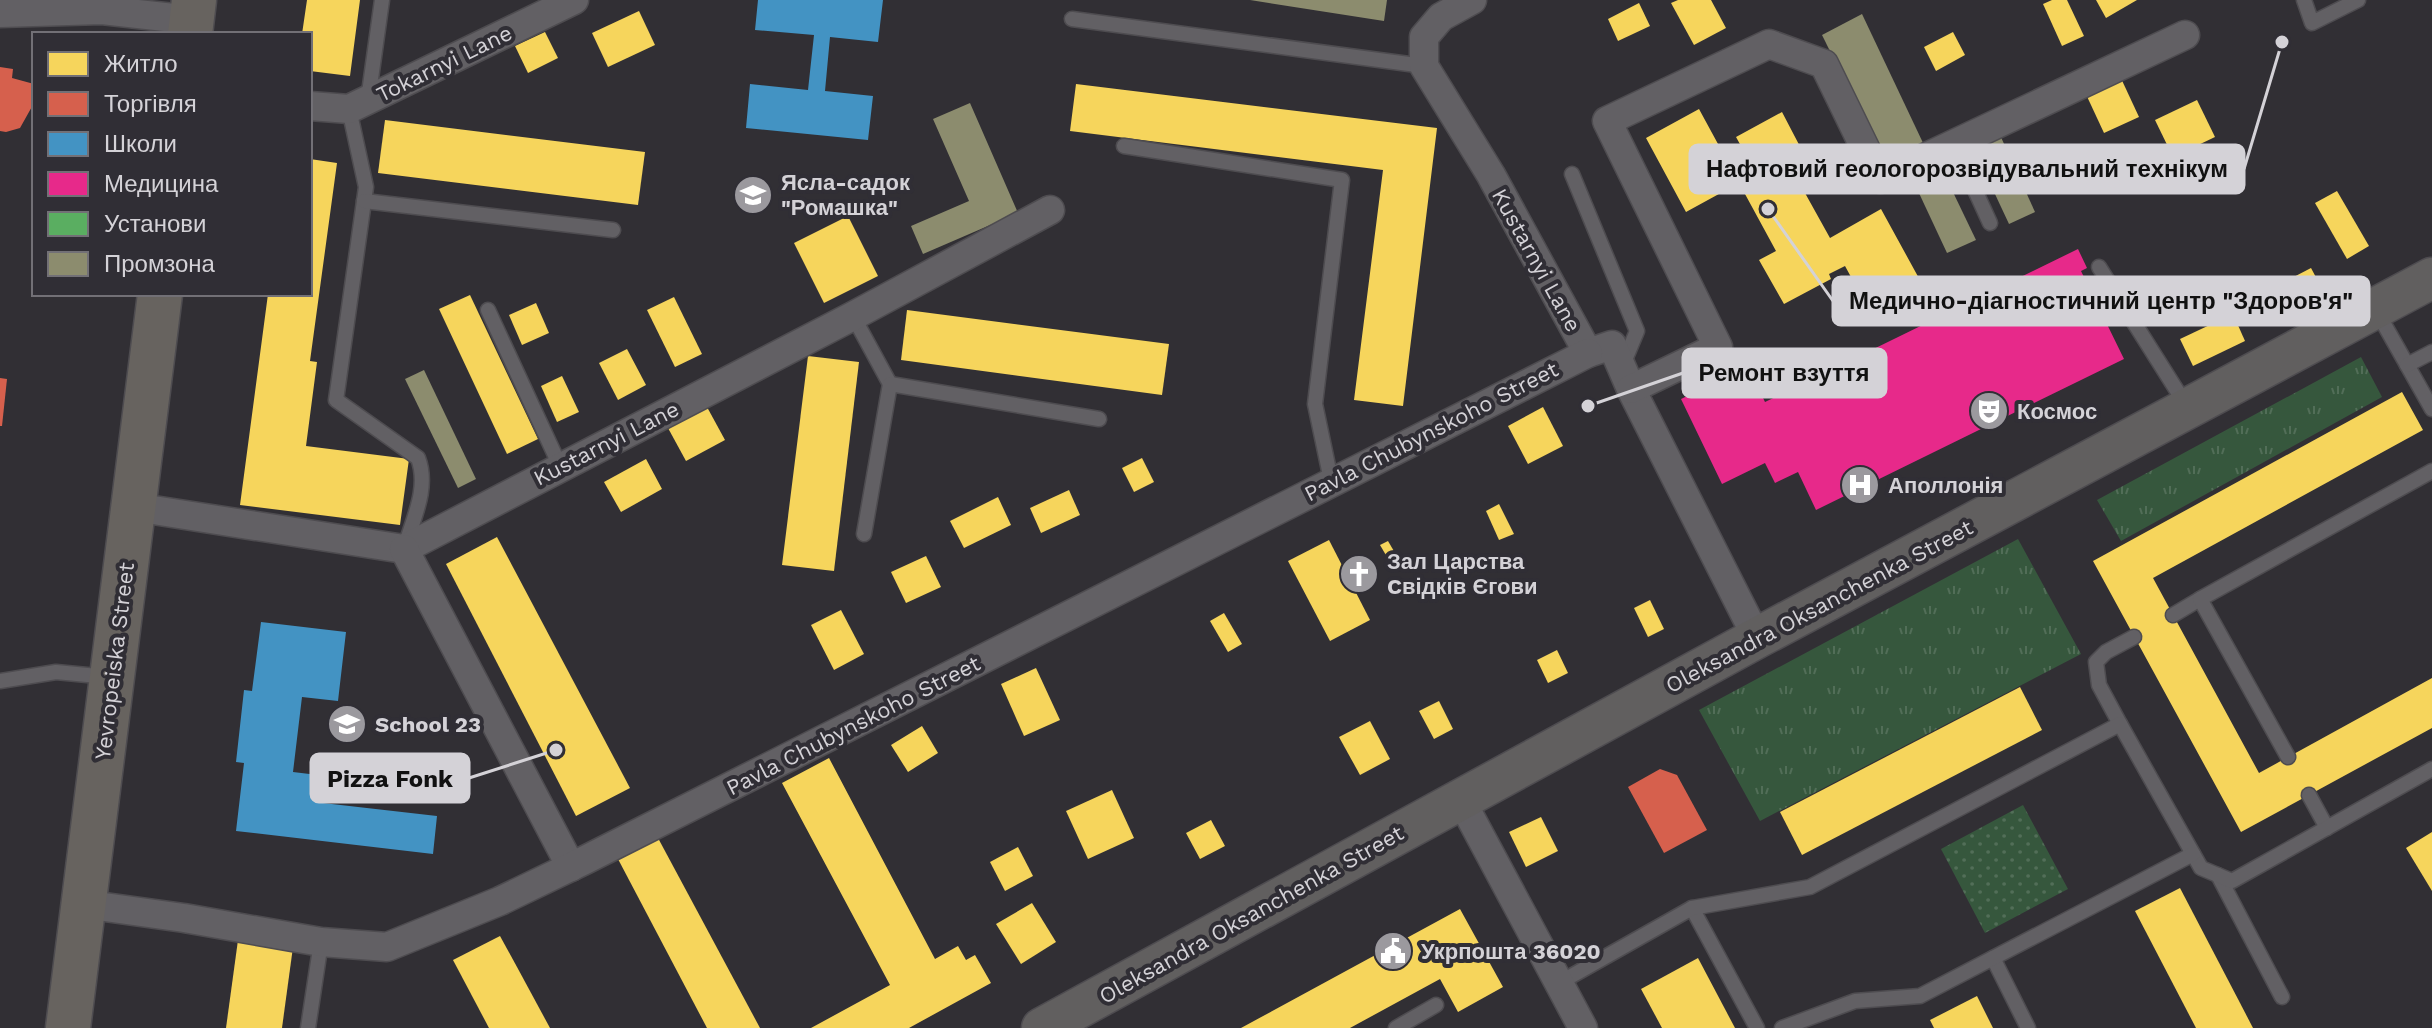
<svg xmlns="http://www.w3.org/2000/svg" width="2432" height="1028" font-family="'Work Sans',sans-serif">
<style>
.grass{fill:url(#grass-tufts)}
.park{fill:url(#park-dots)}
.homes{fill:#f6d55c}
.shops{fill:#d6604d}
.schools{fill:#4393c3}
.health{fill:#e7298a}
.public{fill:#5aae61}
.industry{fill:#8c8c6e}
.lines{fill:none;stroke-linecap:round;stroke-linejoin:round}
.lane-casing{stroke:#4e4c50;stroke-width:17}
.street-casing{stroke:#4e4c50;stroke-width:31}
.secondary-casing{stroke:#4e4c50;stroke-width:43}
.primary-casing{stroke:#4e4c50;stroke-width:47}
.lane{stroke:#626064;stroke-width:14}
.street{stroke:#626064;stroke-width:28}
.secondary{stroke:#615f5f;stroke-width:40}
.primary{stroke:#67635f;stroke-width:44}
.labels{text-anchor:middle;stroke-width:8;stroke-linejoin:round;paint-order:stroke}
.street-label{font-size:22px;fill:#d4d2d7;stroke:#302e35}
.poi-label{font-size:22px;font-weight:bold;fill:#d4d2d7;stroke:#302e35;text-anchor:start}
.leader{fill:none;stroke:#d4d2d7;stroke-width:3}
.callout-dot{fill:#d4d2d7;stroke:#302e35;stroke-width:3}
.callout{fill:#d4d2d7;stroke:#d4d2d7;stroke-width:3}
.callout-label{font-size:24px;text-anchor:middle;font-weight:bold;fill:#111}
</style>
<defs>
<pattern id="grass-tufts" width="24" height="20" patternUnits="userSpaceOnUse" patternTransform="scale(2)"><rect width="24" height="20" fill="#36573d"/><path d="M3 7l-1-3M5 7V3M7 7l1-3M15 17l-1-3M17 17v-4M19 17l1-3" fill="none" stroke="#526e58"/></pattern>
<pattern id="park-dots" width="8" height="8" patternUnits="userSpaceOnUse" patternTransform="scale(2)"><rect width="8" height="8" fill="#36573d"/><path d="M2 2h.1M6 6h.1" fill="none" stroke="#526e58" stroke-width="1.8" stroke-linecap="round"/></pattern>
</defs>
<rect width="100%" height="100%" fill="#312f34"/>
<g class="grass">
<path d="M2361,357L2382,397L2121,541L2097,500Z"/>
<path d="M2018,539L2081,654L1760,821L1699,710Z"/>
</g>
<path class="park" d="M2023,805L2068,889L1985,933L1941,849Z"/>
<g class="homes">
<path d="M307,0H360L350,76L310,71V34H302Z"/>
<path d="M1678,0H1711L1726,28L1694,45L1671,3Z"/>
<path d="M2052,0H2067L2084,36L2062,46L2043,4Z"/>
<path d="M2096,0H2137L2106,18Z"/>
<path d="M1639,3L1650,26L1618,41L1608,19Z"/>
<path d="M639,11L655,45L608,67L592,33Z"/>
<path d="M545,32L558,58L528,73L515,46Z"/>
<path d="M1953,32L1965,55L1936,71L1924,47Z"/>
<path d="M2119,74L2139,117L2104,133L2084,90Z"/>
<path d="M1076,84L1437,128L1403,406L1354,400L1383,170L1070,131Z"/>
<path d="M2197,100L2215,137L2173,157L2155,120Z"/>
<path d="M1699,109L1724,155L1741,146L1736,137L1782,112L1806,158L1790,166L1830,238L1881,209L1921,282L1869,310L1845,266L1829,274L1831,279L1784,304L1759,260L1776,251L1739,183L1686,212L1646,138Z"/>
<path d="M385,120L645,152L638,205L378,173Z"/>
<path d="M310,159L337,163L310,361L317,362L306,446L409,459L400,525L240,505L268,294H310Z"/>
<path d="M2337,191L2369,246L2347,259L2315,203Z"/>
<path d="M848,216L878,276L824,303L794,243Z"/>
<path d="M2311,268L2326,296L2281,319L2267,291Z"/>
<path d="M470,295L538,439L507,454L439,309Z"/>
<path d="M674,297L702,354L675,367L647,310Z"/>
<path d="M536,303L549,333L522,345L509,315Z"/>
<path d="M907,310L1169,344L1162,395L901,360Z"/>
<path d="M2233,314L2245,341L2193,366L2180,339Z"/>
<path d="M627,349L646,385L618,400L599,363Z"/>
<path d="M808,356L859,362L834,571L782,565Z"/>
<path d="M562,376L579,412L557,422L541,386Z"/>
<path d="M2402,392L2423,430L2153,578L2259,773L2432,678V728L2241,832L2093,561Z"/>
<path d="M707,407L725,440L686,461L668,428Z"/>
<path d="M1543,407L1563,446L1528,464L1508,426Z"/>
<path d="M1142,458L1154,482L1134,492L1122,468Z"/>
<path d="M646,459L662,489L621,512L604,482Z"/>
<path d="M1069,490L1080,515L1041,533L1030,508Z"/>
<path d="M998,497L1011,525L964,548L950,521Z"/>
<path d="M1499,504L1514,534L1499,540L1486,511Z"/>
<path d="M497,537L630,788L576,816L446,564Z"/>
<path d="M1329,540L1370,620L1330,641L1288,561Z"/>
<path d="M1388,541L1398,558L1390,562L1380,545Z"/>
<path d="M926,556L941,587L906,603L891,572Z"/>
<path d="M1650,600L1664,629L1648,637L1634,608Z"/>
<path d="M841,610L864,654L834,670L811,625Z"/>
<path d="M1224,613L1242,644L1228,652L1210,621Z"/>
<path d="M1557,650L1568,673L1548,683L1537,660Z"/>
<path d="M1036,668L1060,720L1024,736L1001,684Z"/>
<path d="M2020,687L2042,730L1802,855L1780,812Z"/>
<path d="M1439,701L1453,729L1434,739L1419,711Z"/>
<path d="M1370,721L1390,759L1360,775L1339,737Z"/>
<path d="M922,726L938,753L908,772L891,745Z"/>
<path d="M829,758L935,959L958,946L966,960L975,955L991,983L909,1028H811L890,985L782,783Z"/>
<path d="M1112,790L1134,838L1088,859L1066,811Z"/>
<path d="M1541,817L1558,851L1526,867L1509,832Z"/>
<path d="M1211,820L1225,846L1200,859L1186,833Z"/>
<path d="M2432,832V891L2406,848Z"/>
<path d="M658,838L760,1028H707L618,859Z"/>
<path d="M1018,847L1033,876L1005,891L990,862Z"/>
<path d="M2180,888L2239,1001L2253,1028H2196L2135,911Z"/>
<path d="M1032,903L1056,942L1021,964L996,924Z"/>
<path d="M1460,909L1503,987L1458,1012L1440,979L1350,1028H1241Z"/>
<path d="M500,936L517,967L550,1028H489L453,960Z"/>
<path d="M238,940L293,947L282,1028H226Z"/>
<path d="M1698,958L1735,1028H1662L1641,989Z"/>
<path d="M1977,996L1993,1028H1934L1930,1020Z"/>
</g>
<g class="shops">
<path d="M0,67L13,69L12,78L34,84V103L20,128L6,132L0,131Z"/>
<path d="M0,378L7,379L2,426H0Z"/>
<path d="M1660,769L1677,775L1707,830L1664,853L1628,787Z"/>
</g>
<g class="schools">
<path d="M758,0H883L878,42L830,37L825,91L873,96L868,140L746,128L750,84L808,90L814,35L755,30Z"/>
<path d="M261,622L346,632L338,701L302,697L293,772L326,776L323,803L437,816L433,854L236,831L244,763L236,762L244,690L252,691Z"/>
</g>
<path class="health" d="M2078,249L2087,268L2081,271L2124,359L1816,510L1798,472L1775,483L1765,463L1722,484L1681,399L1748,367L1765,402Z"/>
<path class="public" d="M1359,555L1375,585L1359,593L1343,564Z"/>
<g class="industry">
<path d="M1250,0H1387L1384,21Z"/>
<path d="M1862,14L1924,145L1886,164L1822,35Z"/>
<path d="M970,103L1018,213L923,254L911,226L969,201L933,119Z"/>
<path d="M2000,135L2035,212L2009,224L1973,147Z"/>
<path d="M1939,163L1976,240L1947,253L1911,176Z"/>
<path d="M424,370L476,479L458,488L405,379Z"/>
</g>
<g class="lines">
<g class="lane-casing">
<g id="lane">
<path d="M2304,0L2312,23L2358,0"/>
<path d="M1072,19L1424,66"/>
<path d="M368,100L382,0"/>
<path d="M349,109L366,187L336,400L418,458C429,487 414,517 405,546"/>
<path d="M1954,144L1990,223"/>
<path d="M1124,146L1342,180L1315,404L1331,480"/>
<path d="M1572,174L1637,331L1622,367"/>
<path d="M364,201L613,230"/>
<path d="M2099,267L2186,405"/>
<path d="M488,310L560,466"/>
<path d="M2376,310L2432,409"/>
<path d="M853,316L890,384"/>
<path d="M2407,365L2432,352"/>
<path d="M864,534L890,384L1099,419"/>
<path d="M2173,615L2200,599"/>
<path d="M0,681L56,672L108,677"/>
<path d="M2120,724L2099,685L2096,662L2106,652L2134,637"/>
<path d="M2288,757L2200,599L2432,471"/>
<path d="M2309,795L2327,828"/>
<path d="M2218,875L2282,997"/>
<path d="M1692,908L1757,1028"/>
<path d="M1993,958L2028,1028"/>
<path d="M1559,983L1692,908L1810,887L2120,724L2201,868L2232,881L2432,769"/>
<path d="M308,1028L321,942"/>
<path d="M1396,1028L1436,1005"/>
<path d="M1782,1028L1855,1001L1920,996L2193,854"/>
</g>
</g>
<g class="street-casing">
<g id="street">
<path d="M1472,0L1441,17L1424,37V66L1491,175L1588,353L1612,345L1631,389L1757,638"/>
<path d="M0,13L102,10L192,20"/>
<path d="M310,106L349,109L574,0"/>
<path d="M1631,389L1718,347L1607,121L1769,44L1824,64L1880,179L2185,35"/>
<path d="M134,507L404,549L853,316L1050,210"/>
<path d="M404,549L571,867"/>
<path d="M1461,800L1583,1028"/>
<path d="M83,904L184,918L321,942L387,947L500,901L585,860L1588,353"/>
</g>
</g>
<g class="secondary-casing">
<path id="secondary" d="M1042,1028L1757,638L2432,278"/>
</g>
<g class="primary-casing">
<g id="primary">
<path d="M190,34L194,0"/>
<path d="M68,1028L160,294"/>
</g>
</g>
<use href="#lane" class="lane"/>
<use href="#street" class="street"/>
<use href="#secondary" class="secondary"/>
<use href="#primary" class="primary"/>
</g>
<defs>
<g id="school-disc" transform="scale(2)"><circle r="9.5" fill="#9b999e" stroke="#302e35"/><path d="M0-5L7-2L0 1L-7-2ZM-4 1L0 2.5L4 1V4Q0 6-4 4Z" fill="#fff"/></g>
<g id="theatre-disc" transform="scale(2)"><circle r="9.5" fill="#9b999e" stroke="#302e35"/><path d="M-5-5.5Q0-4 5-5.5V0Q5 5 0 6Q-5 5-5 0ZM-3.3-2.5H-1v1.5H-3.3ZM1-2.5H3.3v1.5H1ZM-2.8 1Q0 5.5 2.8 1Z" fill="#fff"/></g>
<g id="hospital-disc" transform="scale(2)"><circle r="9.5" fill="#9b999e" stroke="#302e35"/><path d="M-5-5h3v3.5h4V-5h3V5h-3V1.5h-4V5h-3Z" fill="#fff"/></g>
<g id="church-disc" transform="scale(2)"><circle r="9.5" fill="#9b999e" stroke="#302e35"/><path d="M-1.2-6h2.4v3.5h3.3v2.4h-3.3V6h-2.4V-.1h-3.3v-2.4h3.3Z" fill="#fff"/></g>
<g id="civic-disc" transform="scale(2)"><circle r="9.5" fill="#9b999e" stroke="#302e35"/><path d="M-.6-6.5H3V-4.5H.6V-3L4-1V1h2V6H-6V1h2V-1L-.6-3ZM-1.2 2.5V6h2.4V2.5Z" fill="#fff"/></g>
</defs>
<g fill-rule="evenodd">
<use href="#school-disc" x="753" y="195"/>
<use href="#theatre-disc" x="1989" y="411"/>
<use href="#hospital-disc" x="1860" y="485"/>
<use href="#church-disc" x="1359" y="574"/>
<use href="#school-disc" x="347" y="724"/>
<use href="#civic-disc" x="1393" y="951"/>
</g>
<g class="labels">
<g class="street-label">
<text transform="translate(444 63) rotate(-26)" y="8">Tokarnyi Lane</text>
<text transform="translate(1537 260) rotate(61)" y="8">Kustarnyi Lane</text>
<text transform="translate(1431 431) rotate(-27)" y="8">Pavla Chubynskoho Street</text>
<text transform="translate(606 443) rotate(-27)" y="8">Kustarnyi Lane</text>
<text transform="translate(1819 606) rotate(-28)" y="8">Oleksandra Oksanchenka Street</text>
<text transform="translate(114 661) rotate(-83)" y="8">Yevropeiska Street</text>
<text transform="translate(853 725) rotate(-27)" y="8">Pavla Chubynskoho Street</text>
<text transform="translate(1251 914) rotate(-29)" y="8">Oleksandra Oksanchenka Street</text>
</g>
<g class="poi-label">
<text x="781" y="190">Ясла-садок<tspan x="781" dy="25">"Ромашка"</tspan></text>
<text x="2017" y="419">Космос</text>
<text x="1888" y="493">Аполлонія</text>
<text x="1387" y="569">Зал Царства<tspan x="1387" dy="25">Cвідків Єгови</tspan></text>
<text x="375" y="732">School 23</text>
<text x="1421" y="959">Укрпошта 36020</text>
</g>
</g>
<path class="leader" d="M2282 42L2244 169M1768 209L1833 301M1588 406L1683 373M556 750L469 778"/>
<g class="callout-dot">
<circle cx="2282" cy="42" r="8"/>
<circle cx="1768" cy="209" r="8"/>
<circle cx="1588" cy="406" r="8"/>
<circle cx="556" cy="750" r="8"/>
</g>
<g class="callout">
<rect x="1690" y="145" width="554" height="48" rx="8"/>
<rect x="1833" y="277" width="536" height="48" rx="8"/>
<rect x="1683" y="349" width="203" height="48" rx="8"/>
<rect x="311" y="754" width="158" height="48" rx="8"/>
</g>
<g class="callout-label">
<text x="1967" y="177">Нафтовий геологорозвідувальний технікум</text>
<text x="2101" y="309">Медично-діагностичний центр "Здоров'я"</text>
<text x="1784" y="381">Ремонт взуття</text>
<text x="390" y="787">Pizza Fonk</text>
</g>
<rect x="32" y="32" width="280" height="264" fill="#302e35" stroke="#727076" stroke-width="2"/>
<rect x="48" y="52" width="40" height="24" fill="#f6d55c" stroke="#727076" stroke-width="2"/>
<text x="104" y="72" font-size="24" fill="#d4d2d7">Житло</text>
<rect x="48" y="92" width="40" height="24" fill="#d6604d" stroke="#727076" stroke-width="2"/>
<text x="104" y="112" font-size="24" fill="#d4d2d7">Торгівля</text>
<rect x="48" y="132" width="40" height="24" fill="#4393c3" stroke="#727076" stroke-width="2"/>
<text x="104" y="152" font-size="24" fill="#d4d2d7">Школи</text>
<rect x="48" y="172" width="40" height="24" fill="#e7298a" stroke="#727076" stroke-width="2"/>
<text x="104" y="192" font-size="24" fill="#d4d2d7">Медицина</text>
<rect x="48" y="212" width="40" height="24" fill="#5aae61" stroke="#727076" stroke-width="2"/>
<text x="104" y="232" font-size="24" fill="#d4d2d7">Установи</text>
<rect x="48" y="252" width="40" height="24" fill="#8c8c6e" stroke="#727076" stroke-width="2"/>
<text x="104" y="272" font-size="24" fill="#d4d2d7">Промзона</text>
</svg>
